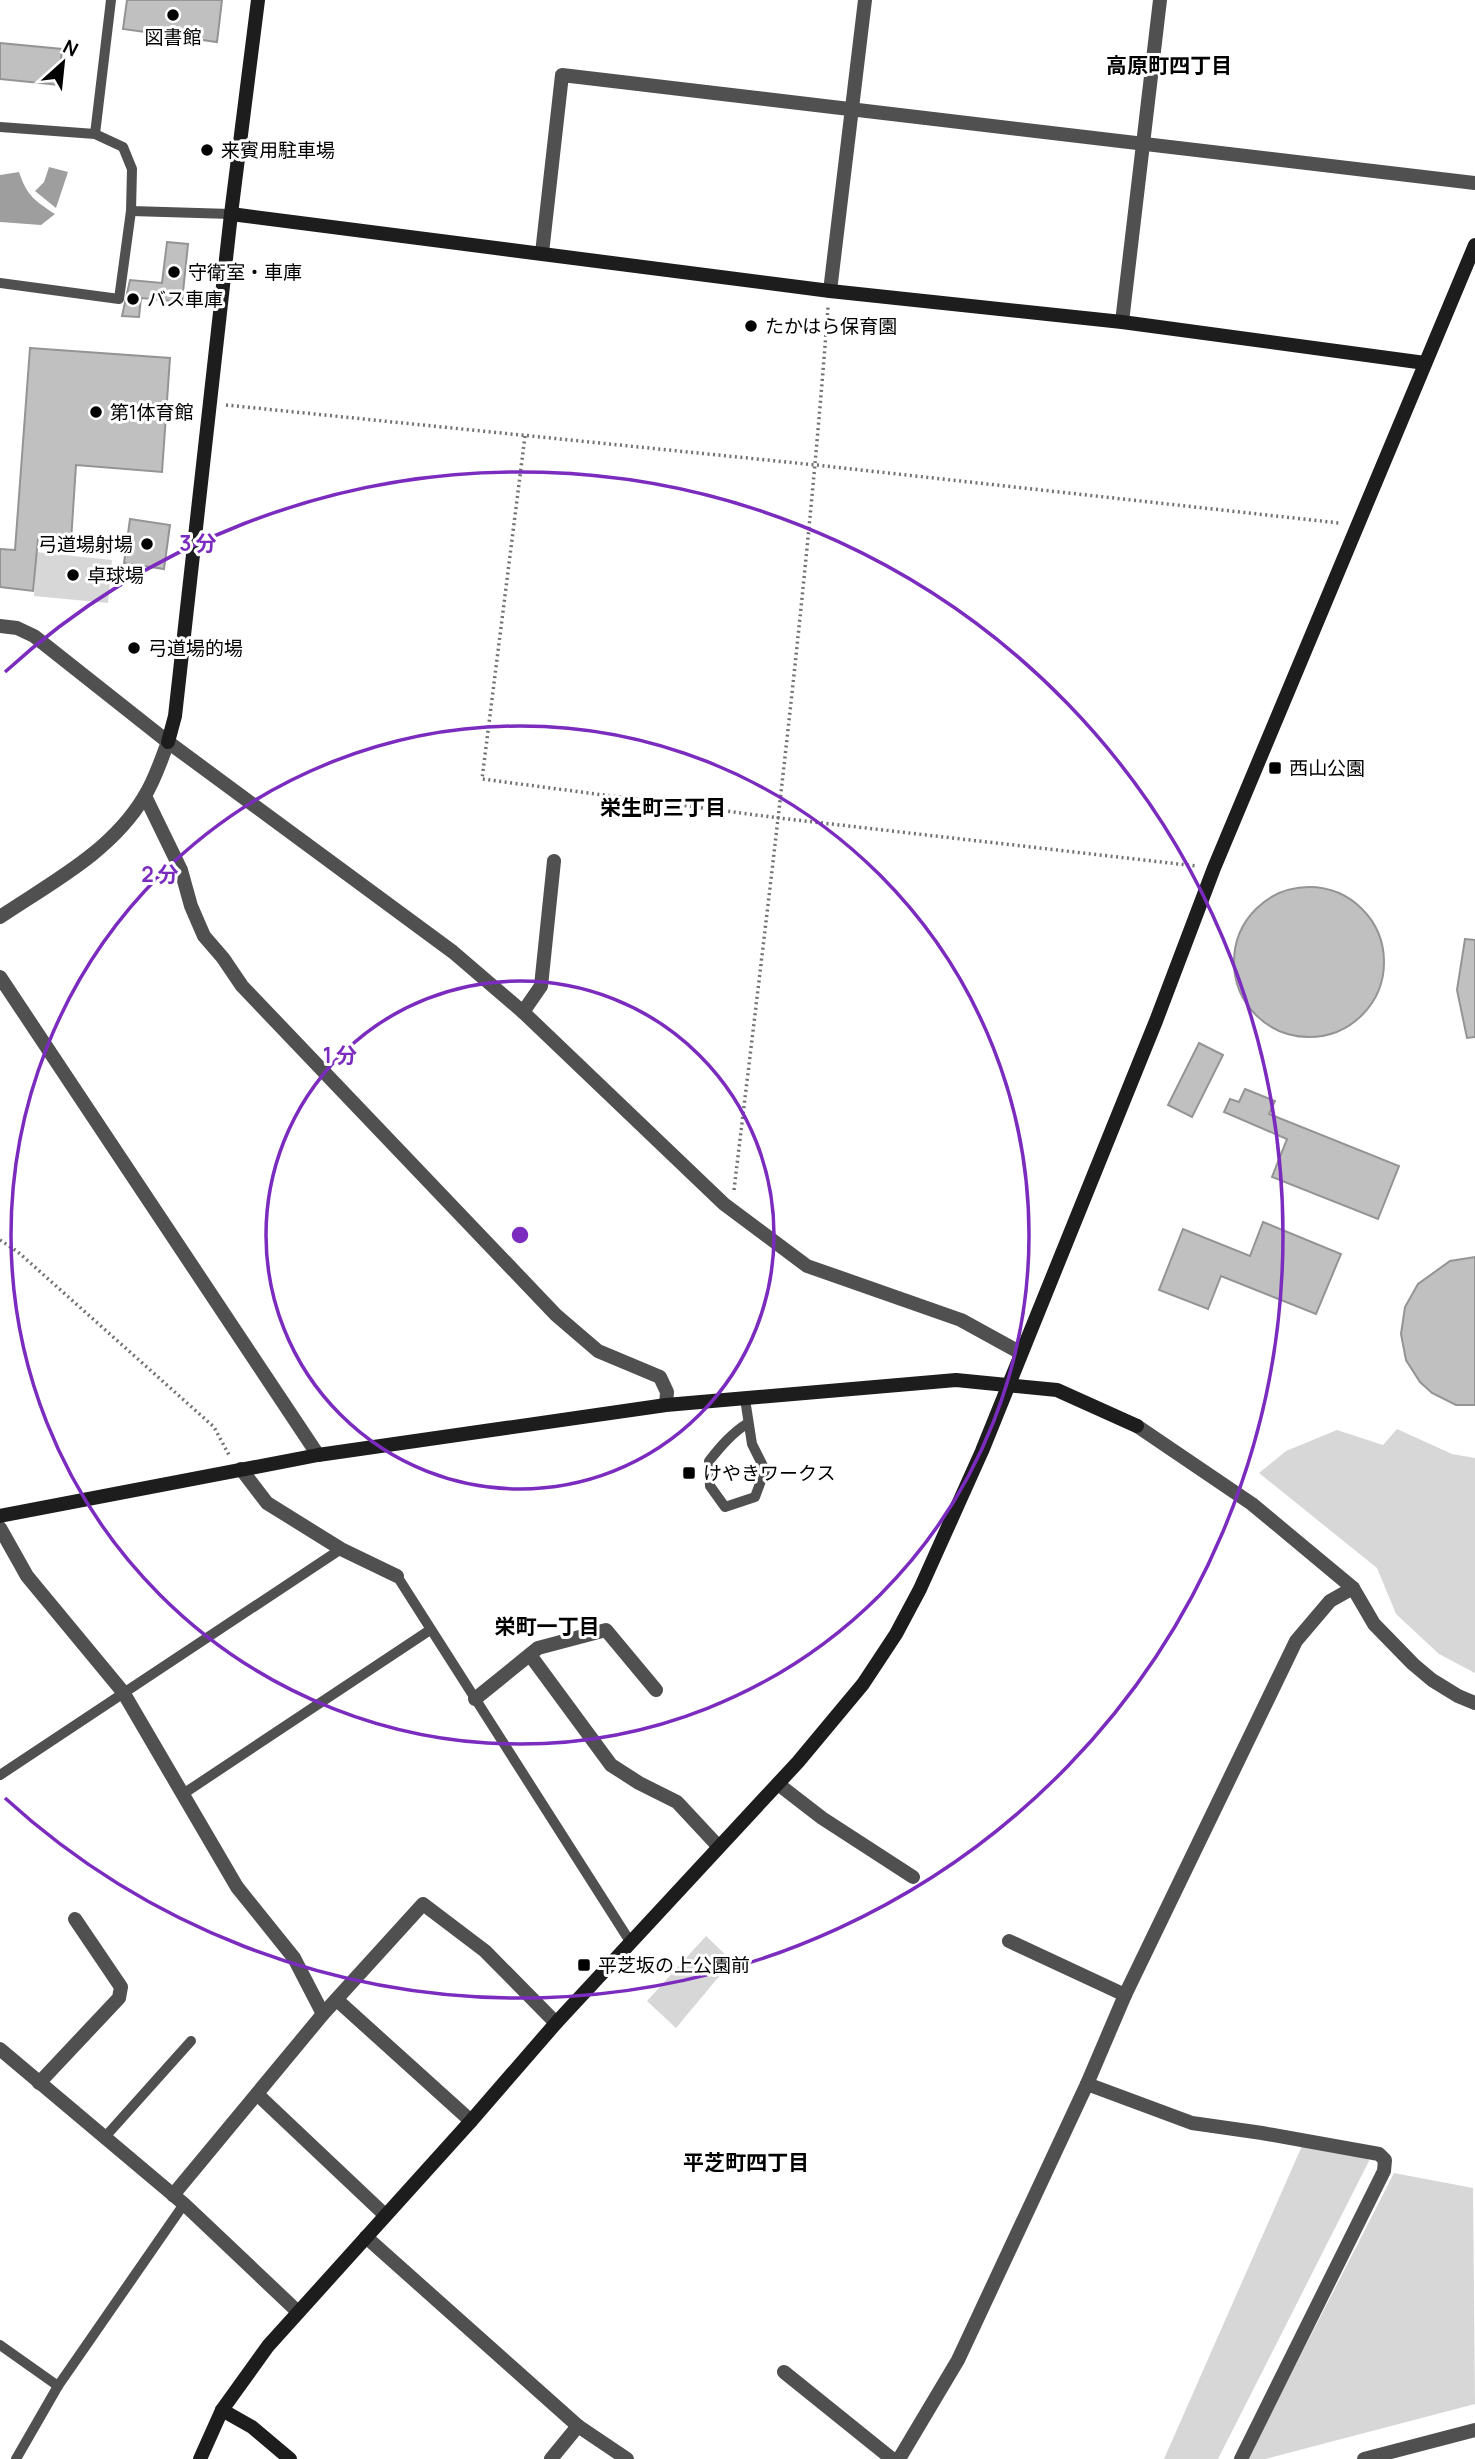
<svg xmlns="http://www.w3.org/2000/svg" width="1475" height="2459" font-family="Manrope,'Noto Sans JP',sans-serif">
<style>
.green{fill:#d7d7d7}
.water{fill:#9e9e9e}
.building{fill:#c0c0c0;stroke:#949494;stroke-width:2}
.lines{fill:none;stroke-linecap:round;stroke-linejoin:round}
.path{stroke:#727272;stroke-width:3.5;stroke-dasharray:2 3.5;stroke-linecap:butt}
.lane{stroke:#505050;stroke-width:10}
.street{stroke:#505050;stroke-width:14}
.secondary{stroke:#1d1d1d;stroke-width:14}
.ring{fill:none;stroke:#7b2cbf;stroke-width:3.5}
.poi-dot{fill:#000;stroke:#fff;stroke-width:2.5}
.labels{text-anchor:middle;stroke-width:6;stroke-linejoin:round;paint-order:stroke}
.poi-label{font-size:19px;fill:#000;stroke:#fff;text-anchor:start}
.neighbourhood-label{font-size:21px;font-weight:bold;fill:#000;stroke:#fff}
.centre{fill:#7b2cbf;stroke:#fff;stroke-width:3.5}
.ring-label{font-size:21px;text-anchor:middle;font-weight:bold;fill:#7b2cbf;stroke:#fff;stroke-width:6;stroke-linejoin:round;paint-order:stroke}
</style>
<rect width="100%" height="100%" fill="#fff"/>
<g class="green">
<path d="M36,552L112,560L108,603L34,596Z"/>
<path d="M1397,1429L1452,1454L1475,1458V1673L1439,1654L1396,1614L1377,1568L1259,1473L1286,1451L1337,1430L1383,1445Z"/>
<path d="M706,1936L732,1961L676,2028L647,2001Z"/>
<path d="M1305,2139L1366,2150L1369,2161L1218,2459H1164Z"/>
<path d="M1394,2173L1473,2188L1475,2404L1265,2459H1249L1248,2458Z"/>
</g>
<g class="water">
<path d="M49,167L68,172L56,208L35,191L44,182Z"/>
<path d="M19,172C27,196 35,201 55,214L41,225L0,222V175Z"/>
</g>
<g class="building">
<path d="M127,0H222L217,42L123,29Z"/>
<path d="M0,43L62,49L59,85L0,79Z"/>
<path d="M167,242L188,244L182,302L141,298L139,317L122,316L130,280L162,283Z"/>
<path d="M30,348L170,358L162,472L76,465L71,541L38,539L33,591L0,587V549L15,550Z"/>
<path d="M130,519L170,525L164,569L124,563Z"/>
<circle cx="1309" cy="962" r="75"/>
<path d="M1465,939L1475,940V1037L1467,1038L1457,990Z"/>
<path d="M1199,1043L1223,1055L1192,1117L1168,1105Z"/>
<path d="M1245,1089L1275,1101L1269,1114L1399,1166L1378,1219L1272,1177L1287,1139L1224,1112L1230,1099L1239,1102Z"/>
<path d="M1263,1222L1341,1254L1316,1314L1221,1276L1208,1309L1159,1290L1183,1229L1250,1256Z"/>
<path d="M1475,1257V1405H1456L1432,1393L1420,1382L1406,1360L1401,1334L1405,1307L1418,1284L1450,1261Z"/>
</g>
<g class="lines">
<g class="path">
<path d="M226,405L816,465L1339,523"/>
<path d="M525,436L482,779L779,818L1196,866"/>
<path d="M734,1190C769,896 806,602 828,307"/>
<path d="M0,1240L18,1252L214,1427L229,1455"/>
</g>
<g class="lane">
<path d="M0,127L95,134L123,147L132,169L131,211L119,299L0,283"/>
<path d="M95,134L111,0"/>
<path d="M131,211L231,214"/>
<path d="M745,1399L752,1444L765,1470L755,1497L725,1507L710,1486L709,1461C721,1446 732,1433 748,1423"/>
<path d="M397,1576L631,1943"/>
<path d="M0,1775L341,1549"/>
<path d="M183,1794L430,1630"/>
<path d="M105,2137L191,2041"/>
<path d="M0,2345L58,2386"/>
<path d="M16,2459L58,2386L184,2204"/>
</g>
<g class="street">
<path d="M542,253L562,75L1475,183"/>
<path d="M830,291L865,0"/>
<path d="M1122,322L1160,0"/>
<path d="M0,626L17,628L34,636L168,742L453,952L523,1012L724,1204L807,1266L961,1320L1021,1353"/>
<path d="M145,796L181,870L191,906L204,936L223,958L242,986L556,1315L598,1351L660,1377L667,1392L666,1405"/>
<path d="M0,917C52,882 111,852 144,797C155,780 161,760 168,742"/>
<path d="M0,977L318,1455"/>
<path d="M523,1012L541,986L554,861"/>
<path d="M1137,1426L1252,1504L1353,1588L1374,1624L1413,1664L1432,1680L1458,1696L1475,1703"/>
<path d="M241,1469L267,1503L341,1549L397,1576"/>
<path d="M0,1528L27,1576L123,1692L237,1887L294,1958L323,2014"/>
<path d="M530,1655L611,1765L639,1783L677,1802L718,1846"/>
<path d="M475,1699L538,1648L606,1630L656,1690"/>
<path d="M778,1784L822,1818L913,1877"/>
<path d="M1009,1941L1125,1995"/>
<path d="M337,2000L471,2121"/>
<path d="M0,2049L184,2204L298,2312"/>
<path d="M39,2083L119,1998L121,1987L75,1919"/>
<path d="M1087,2084L1192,2123L1262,2133L1379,2154L1385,2160L1384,2171L1241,2459"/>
<path d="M257,2094L385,2215"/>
<path d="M173,2195L323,2014L423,1904L485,1951L556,2023"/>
<path d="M366,2237L578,2426L627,2459"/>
<path d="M784,2372L892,2459"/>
<path d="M551,2459L578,2426"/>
<path d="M899,2459L958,2360L1087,2084L1125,1995L1296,1641L1330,1601L1353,1588"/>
<path d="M1364,2459L1475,2430"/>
</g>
<g class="secondary">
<path d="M231,214L830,291L1122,322L1425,363"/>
<path d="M168,742L175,716L231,214L258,0"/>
<path d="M0,1516L318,1455L666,1405L956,1380L1057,1390L1137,1426"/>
<path d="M222,2410L252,2427L290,2459"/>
<path d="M200,2459L222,2410L268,2346L471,2121L556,2023L798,1762L863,1684L896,1634L920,1589L982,1451L1156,1021L1214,868L1475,245"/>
</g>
</g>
<g class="ring">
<circle cx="520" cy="1235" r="254"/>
<circle cx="520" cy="1235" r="509"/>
<path d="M5 672A763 763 0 1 1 5 1798"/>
</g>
<g class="poi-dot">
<circle cx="173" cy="15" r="7"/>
<circle cx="207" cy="150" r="7"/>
<circle cx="174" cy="272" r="7"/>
<circle cx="133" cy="299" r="7"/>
<circle cx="751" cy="326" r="7"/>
<circle cx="96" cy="412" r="7"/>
<circle cx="147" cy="544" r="7"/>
<circle cx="73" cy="575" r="7"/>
<circle cx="134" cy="648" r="7"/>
<rect x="1268" y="761" width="14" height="14" rx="3.5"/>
<rect x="682" y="1466" width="14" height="14" rx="3.5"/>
<rect x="577" y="1958" width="14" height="14" rx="3.5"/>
</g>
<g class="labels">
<g class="poi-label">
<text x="173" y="44" text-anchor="middle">図書館</text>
<text x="221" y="157">来賓用駐車場</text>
<text x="188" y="279">守衛室・車庫</text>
<text x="147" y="306">バス車庫</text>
<text x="765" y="333">たかはら保育園</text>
<text x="110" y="419">第1体育館</text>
<text x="133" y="551" text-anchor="end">弓道場射場</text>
<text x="87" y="582">卓球場</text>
<text x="148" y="655">弓道場的場</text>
<text x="1289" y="775">西山公園</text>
<text x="703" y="1480">けやきワークス</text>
<text x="598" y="1972">平芝坂の上公園前</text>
</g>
<g class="neighbourhood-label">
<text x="1169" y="73">高原町四丁目</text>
<text x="663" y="815">栄生町三丁目</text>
<text x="547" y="1634">栄町一丁目</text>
<text x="746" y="2170">平芝町四丁目</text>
</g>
</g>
<circle cx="520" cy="1235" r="10" class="centre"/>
<g class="ring-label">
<text x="198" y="551">3 分</text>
<text x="160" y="882">2 分</text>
<text x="340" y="1063">1 分</text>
</g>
<g transform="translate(63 63) rotate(27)" stroke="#ffffff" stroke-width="5" paint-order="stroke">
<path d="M0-5L12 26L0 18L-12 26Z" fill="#000000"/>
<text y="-10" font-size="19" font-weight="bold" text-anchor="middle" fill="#000000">N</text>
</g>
</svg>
